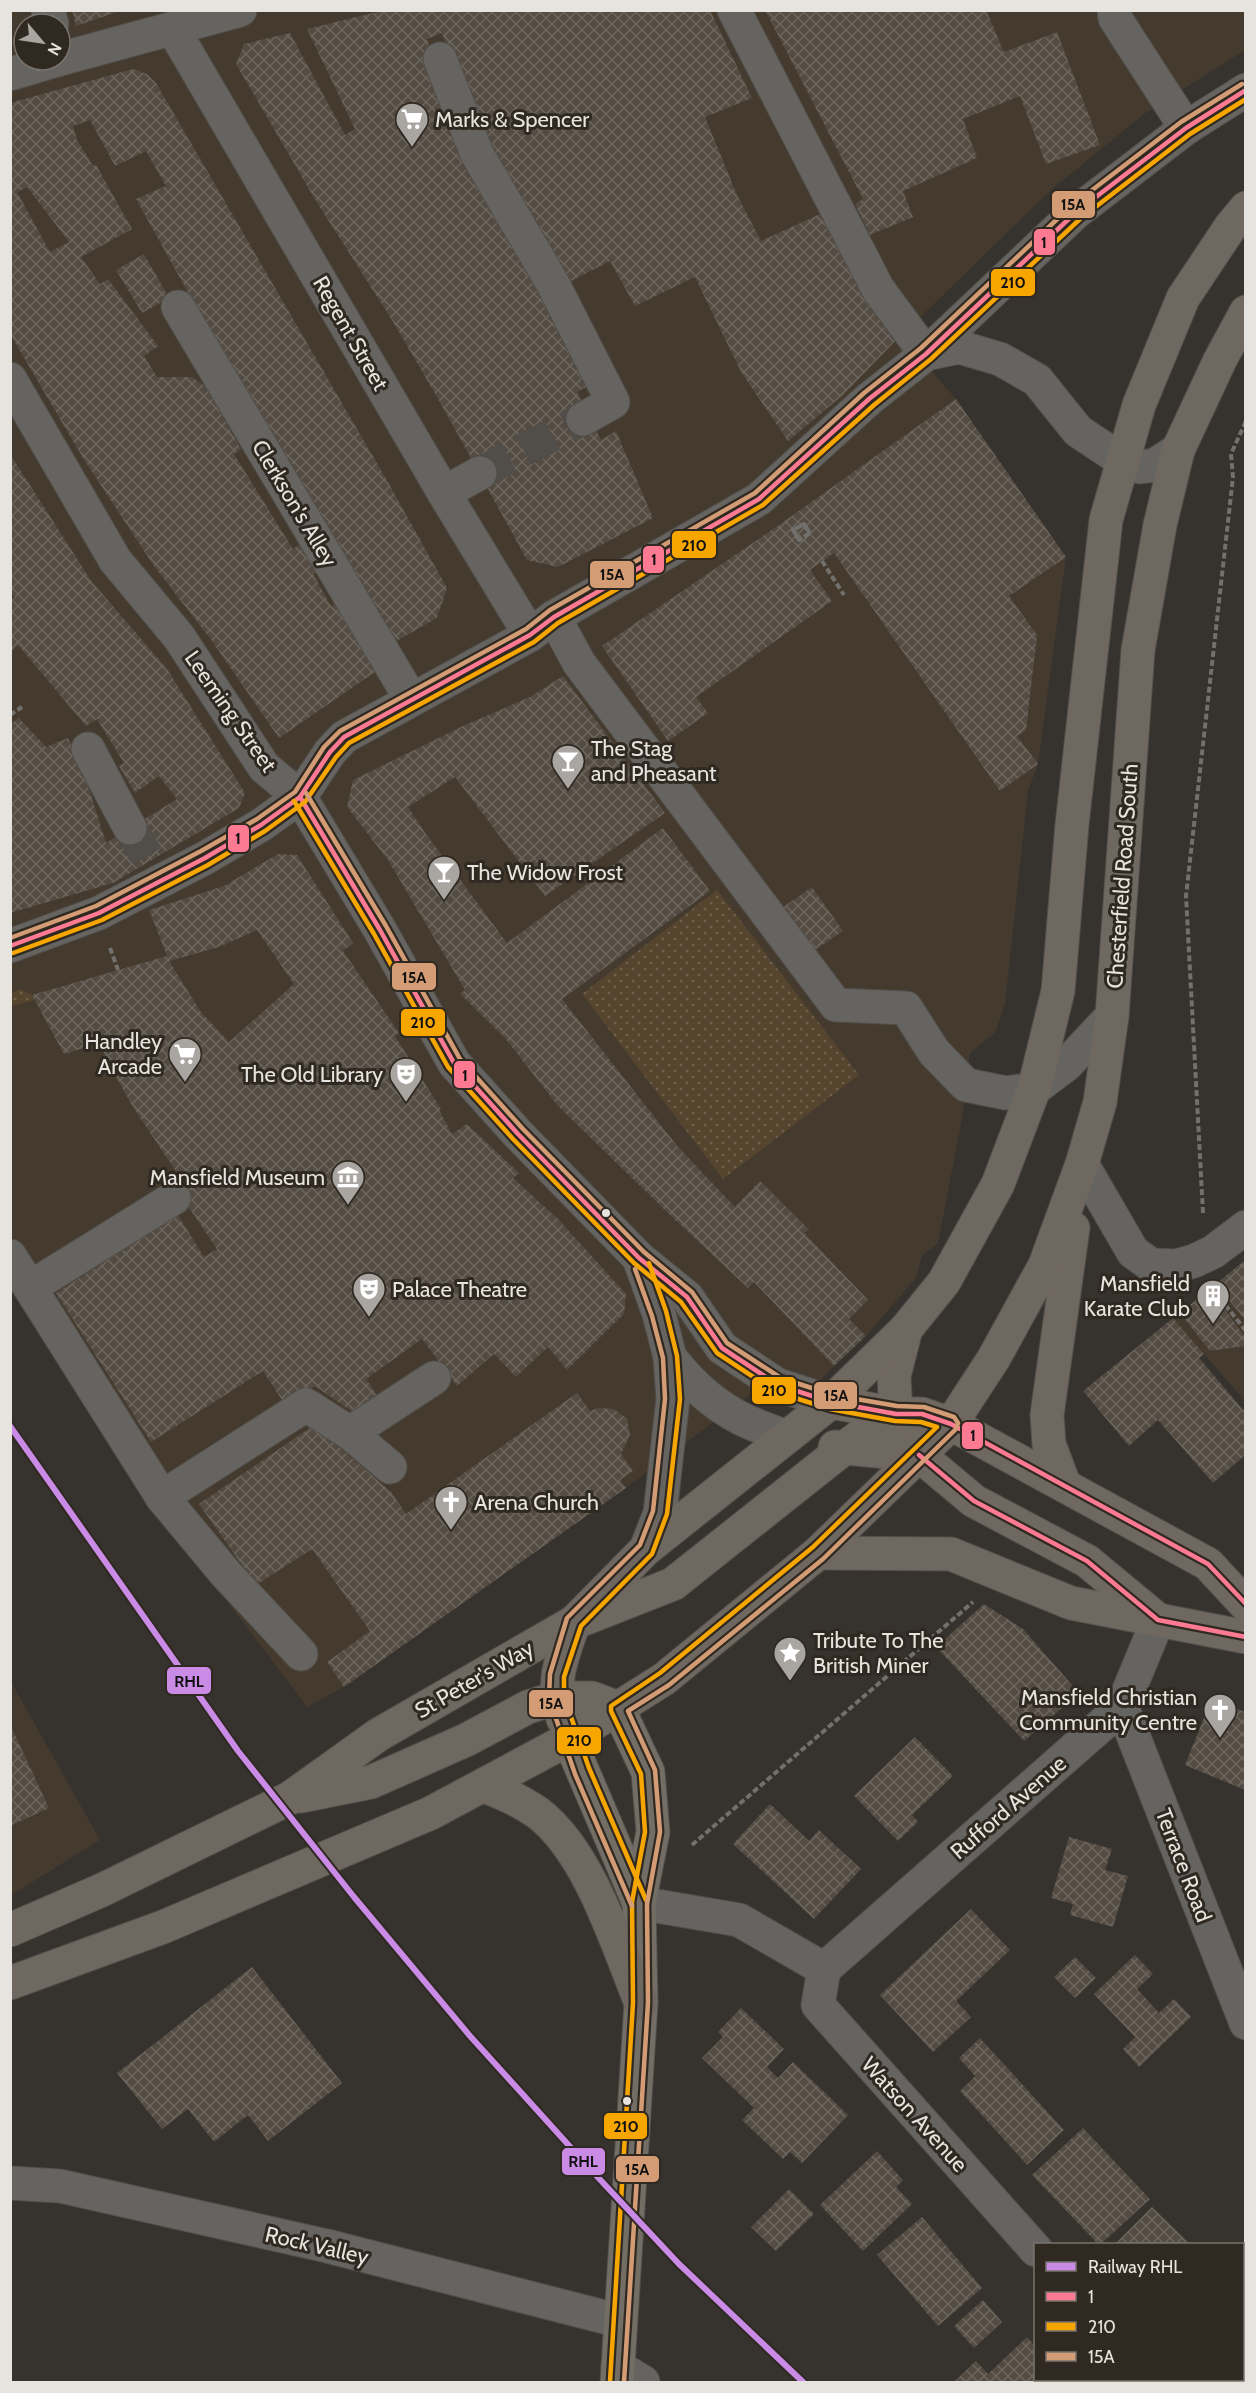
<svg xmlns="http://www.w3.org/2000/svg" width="1256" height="2393" font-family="Cabin,sans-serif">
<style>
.built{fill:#443b2e;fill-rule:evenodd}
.grass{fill:url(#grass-dots)}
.building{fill:url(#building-cross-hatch);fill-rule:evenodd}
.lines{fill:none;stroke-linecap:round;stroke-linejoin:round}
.minor-tunnel{stroke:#514d48;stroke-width:33;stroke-dasharray:33 16;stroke-linecap:butt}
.minor-casing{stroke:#524f4b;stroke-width:35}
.major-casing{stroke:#524f4b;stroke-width:35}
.highway-casing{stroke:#524f4b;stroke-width:35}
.path{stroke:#72706d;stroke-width:4;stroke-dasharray:6 3;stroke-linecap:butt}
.minor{stroke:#666461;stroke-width:33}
.major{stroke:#726d65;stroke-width:33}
.highway{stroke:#6f6860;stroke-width:33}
.bus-1-casing{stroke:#2f2921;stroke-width:9}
.bus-2-casing{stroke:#2f2921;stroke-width:9}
.bus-3-casing{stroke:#2f2921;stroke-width:9}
.bus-1{stroke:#fe7a93;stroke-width:4.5}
.bus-2{stroke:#f7a600;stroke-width:4.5}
.bus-3{stroke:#d39c74;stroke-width:4.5}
.rail-1-casing{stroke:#2f2921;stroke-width:10}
.rail-1{stroke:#ca8be6;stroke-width:6}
.bus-dot{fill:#e7e3de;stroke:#2f2921;stroke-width:2}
.labels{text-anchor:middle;stroke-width:6;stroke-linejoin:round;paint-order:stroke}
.poi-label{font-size:22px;fill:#e7e3de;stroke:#2f2921;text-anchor:start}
.street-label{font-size:22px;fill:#e7e3de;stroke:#2f2921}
.line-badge{stroke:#2f2921;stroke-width:2}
.pale-badge-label{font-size:16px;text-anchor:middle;font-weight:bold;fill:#111}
</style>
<defs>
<pattern id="grass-dots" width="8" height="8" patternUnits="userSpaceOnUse" patternTransform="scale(1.5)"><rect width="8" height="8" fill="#56452e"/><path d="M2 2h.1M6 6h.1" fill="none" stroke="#6e604c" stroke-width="1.8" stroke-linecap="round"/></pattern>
<pattern id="building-cross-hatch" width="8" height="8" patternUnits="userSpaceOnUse" patternTransform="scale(1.5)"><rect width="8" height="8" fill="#544c42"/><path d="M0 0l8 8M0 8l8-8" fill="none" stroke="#6d665d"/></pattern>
</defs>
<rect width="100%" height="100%" fill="#36322e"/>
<g class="built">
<path d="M10,11H1245V50L1144,114L1051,190L901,336L956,399L1066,557L1038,764L1028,791L1005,1004L995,1033L970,1053L962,1119L938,1243L922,1256L916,1278L866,1336L819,1381L779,1373L626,1488L344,1687L307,1707L155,1506L11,1282ZM24,24H60V60H24Z"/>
<path d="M1216,1284L1245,1320V1401L1173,1318Z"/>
<path d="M10,1680L100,1840L11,1895H10Z"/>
</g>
<g class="grass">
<path d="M717,890L859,1075L723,1179L582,994Z"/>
<path d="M20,989L32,995L34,1000L11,1006V993Z"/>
</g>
<g class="building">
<path d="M72,10H120V11L76,26Z"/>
<path d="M385,10H710L752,98L705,117L737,195L761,241L829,210L900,336L843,395L788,441L741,372L695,277L635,306L610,261L569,282L547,240L484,149L442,33L427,39L465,169L519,250L588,386L577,392L601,440L616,431L653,518L558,567L527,560L441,404L392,320L316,201L236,64L244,44L290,33L345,135L355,129L307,29Z"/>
<path d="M765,10H986L1004,52L1057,32L1100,145L1046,164L1020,96L963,119L977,158L903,191L913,217L870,235L855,204L863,199Z"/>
<path d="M133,69L147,74L156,83L389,484L447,588L437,618L393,643L210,332L136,199L166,186L146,151L115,166L90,120L73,126L77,140L93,166L96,165L132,229L81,257L100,284L108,279L158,346L144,356L157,377H192L206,387L241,449L234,454L293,549L310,538L326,565L313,574L331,606L337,603L375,672L279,738L212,641L154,566L83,458L10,334V103ZM27,187L69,242L50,252L17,192Z"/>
<path d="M144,254L169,298L142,313L116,270Z"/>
<path d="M956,399L1066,557L1009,596L1037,635L1026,730L1017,736L1038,764L1000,791L834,553L810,570L832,601L696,697L708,713L668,741L602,646L779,525Z"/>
<path d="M10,454L92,582L167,669L245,793L239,808L113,883L10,913V724L19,718L46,747L68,738L83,770L106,843L177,799L159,776L135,793L119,766L124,763L97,719L86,726L18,645L10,652V601L15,597L10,593Z"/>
<path d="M563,676L665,813L545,896L455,777L408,807L426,834L507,943L663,828L710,891L562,999L678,1147L735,1207L760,1181L809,1230L804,1233L868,1300L849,1319L866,1336L834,1366L754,1282L748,1288L669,1214L558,1106L505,1038L460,994L465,990L388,860L347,807L353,780L463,726L530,697Z"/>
<path d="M278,854L297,855L353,943L343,951L399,1033L395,1036L441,1109L439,1110L452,1134L467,1124L519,1173L513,1178L558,1219L626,1294L624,1314L567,1370L548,1347L516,1377L494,1354L457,1386L422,1339L366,1379L381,1401L357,1415L315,1386L284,1403L263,1371L151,1442L56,1293L178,1215L204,1257L217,1249L171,1181L179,1176L133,1107L106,1059L100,1043L64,1054L32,995L167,956L149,910L224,886ZM257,930L294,984L229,1042L201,1012L169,961L219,947Z"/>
<path d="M812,887L843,931L809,954L779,910Z"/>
<path d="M1245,1260V1320L1216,1284Z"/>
<path d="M1210,1289L1245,1337V1346L1210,1351L1180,1313Z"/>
<path d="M1173,1318L1204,1354L1199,1358L1245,1412V1455L1213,1483L1158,1420L1129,1446L1083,1391Z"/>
<path d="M577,1393L590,1411L598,1408L614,1409L627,1419L630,1435L621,1454L633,1471L620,1480L626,1488L344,1687L327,1662L370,1631L312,1549L256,1585L199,1504L314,1425L391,1492L406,1514Z"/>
<path d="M984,1604L1023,1629L1079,1693L1024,1741L936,1647Z"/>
<path d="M1212,1698L1245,1712V1790L1185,1765Z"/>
<path d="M10,1724L49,1808L10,1826Z"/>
<path d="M915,1737L953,1776L912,1815L918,1822L898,1841L854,1796Z"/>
<path d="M770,1804L809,1841L819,1830L861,1869L814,1919L733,1844Z"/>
<path d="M1069,1837L1112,1849L1105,1870L1128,1876L1113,1927L1070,1915L1073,1904L1051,1898Z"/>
<path d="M971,1909L1010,1950L956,2001L971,2017L933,2052L880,1995Z"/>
<path d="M1135,1955L1153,1974L1137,1989L1159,2013L1174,1999L1191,2017L1139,2067L1123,2049L1135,2037L1094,1994Z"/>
<path d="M1075,1957L1096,1978L1075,1998L1054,1977Z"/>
<path d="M252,1967L342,2083L268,2141L248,2115L214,2142L188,2109L162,2129L117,2073Z"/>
<path d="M741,2008L784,2049L767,2067L778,2078L793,2062L848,2115L802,2163L790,2152L783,2159L742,2120L754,2108L702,2058L723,2037L718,2032Z"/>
<path d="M980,2038L1064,2130L1027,2165L960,2091L975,2076L959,2058Z"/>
<path d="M1083,2128L1150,2199L1101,2244H1098L1032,2175Z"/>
<path d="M877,2151L903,2180L896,2187L912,2204L863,2251L820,2205Z"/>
<path d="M789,2189L814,2214L776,2251L751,2227Z"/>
<path d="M1152,2207L1190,2244H1115Z"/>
<path d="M922,2217L982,2288L938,2326L877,2255Z"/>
<path d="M1245,2292V2363L1242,2364V2293Z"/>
<path d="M983,2300L1002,2322L974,2348L954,2326Z"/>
<path d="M1027,2337L1035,2346V2379L1068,2380L1070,2382H954L976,2361L988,2374Z"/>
</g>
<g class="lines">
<g class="minor-tunnel">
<path d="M480,473L583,419"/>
<path d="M130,828L150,861"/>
</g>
<g class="minor-casing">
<g id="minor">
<path d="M48,10L52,24"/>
<path d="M734,10L878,289L926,354L959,347L1000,359L1037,380L1078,431L1123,461L1140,467L1155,465L1178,450"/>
<path d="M1114,10L1115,18L1186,128"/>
<path d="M173,29L444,493L530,635"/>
<path d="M60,59L240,10"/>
<path d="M440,59L477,154L553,284L613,402L583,419"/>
<path d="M10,74L57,60"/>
<path d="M178,307L411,699"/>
<path d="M10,379L115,560L179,637L264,767L300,797L380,930L454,1063L518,1134L639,1258L687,1297L722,1348L778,1385L831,1402"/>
<path d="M444,493L480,473"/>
<path d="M554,617L579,663L836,1005L906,1008L934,1052L966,1085L1006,1093L1034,1089L1066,1065L1112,1016"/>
<path d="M88,749L130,828"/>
<path d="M10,946L99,913L205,858L261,825L300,797L330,752L344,737L530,635L554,617L759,499L869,399L926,354L1075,213L1186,128L1246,90"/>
<path d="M1082,1164L1133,1252L1151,1265L1176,1266L1194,1261L1213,1252L1246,1227"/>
<path d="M10,1256L162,1497L226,1574L301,1654"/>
<path d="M639,1258L659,1314L670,1357L673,1399L660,1513L646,1549"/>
<path d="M31,1287L174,1198"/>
<path d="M670,1357C689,1382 714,1405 742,1419C756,1426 772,1431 786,1437"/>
<path d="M350,1433L434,1378"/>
<path d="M162,1497L306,1405L350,1433L390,1467"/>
<path d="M1122,1707L1246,2023"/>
<path d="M639,1903L739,1920L824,1969"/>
<path d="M824,1969L1122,1707L1158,1620"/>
<path d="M824,1969L818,2005L1036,2250"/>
<path d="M10,2183L60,2186L327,2246L620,2321"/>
<path d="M618,2367L643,2382"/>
<path d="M1151,2380L1153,2382"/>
</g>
</g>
<g class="major-casing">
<g id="major">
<path d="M569,1739L639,1903"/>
<path d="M617,2382L641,2003L639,1903L653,1832L648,1772L618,1708"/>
</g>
</g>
<g class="highway-casing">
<g id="highway">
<path d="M906,1329L894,1376L896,1414L904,1435L919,1455L974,1501L1087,1561L1157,1619"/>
<path d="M831,1402L896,1414H922L951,1424L1208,1564L1246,1605"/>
<path d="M835,1447L919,1455"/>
<path d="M1064,1484L1049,1444L1047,1415L1073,1228"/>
<path d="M818,1553L951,1554L1071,1603L1246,1637"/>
<path d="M584,1619L673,1584L843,1449L871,1428L896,1414"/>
<path d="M563,1719C550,1680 562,1659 574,1622"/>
<path d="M484,1786C503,1793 521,1801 538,1813C589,1852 617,1944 641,2003"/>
<path d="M301,1796L371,1782L466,1740L528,1707L556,1698H592L618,1708"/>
<path d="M10,1930L102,1890L290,1798L378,1735L574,1622L646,1549L831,1402L906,1329L944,1282L998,1184L1034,1089L1058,991L1072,825L1106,520L1139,405L1183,298L1231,226L1246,208"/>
<path d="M10,1983L163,1927L431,1813L569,1739L664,1679L818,1553L951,1424L994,1358L1045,1265L1082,1164L1100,1102L1112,1016L1138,650L1160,525L1178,450L1220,360L1246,312"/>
</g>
</g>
<g class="path">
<path d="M799,540L793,530L804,524L810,533L799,540L793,530L804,524L810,533"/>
<path d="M822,561L844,595"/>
<path d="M10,715L22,707"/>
<path d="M110,948L118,970"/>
<path d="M1203,1213L1186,896L1233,477L1231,454L1246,421"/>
<path d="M1214,1291L1246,1331"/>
<path d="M692,1845L973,1602"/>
</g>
<use href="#minor" class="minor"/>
<use href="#major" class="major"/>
<use href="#highway" class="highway"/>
<g class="bus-1-casing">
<g id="bus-1">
<path d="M300,797L380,930L454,1063L518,1134L639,1258L687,1297L722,1348L778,1385L831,1402L896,1414H922L951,1424L1208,1564L1246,1604"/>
<path d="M10,946L99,913L205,858L261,825L300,797L330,752L344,737L530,635L554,617L759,499L869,399L926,354L1075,213L1186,128L1246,90"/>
<path d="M919,1455L974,1501L1087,1561L1158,1620L1246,1637"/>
</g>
</g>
<g class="bus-2-casing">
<g id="bus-2">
<path d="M294,801L374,934L448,1067L513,1139L634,1263L681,1302L717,1353L776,1392L830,1409L895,1421L921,1422L937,1427L813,1547L660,1673L611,1706V1711L641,1774L645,1832L632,1902L633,2003L610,2382"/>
<path d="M13,953L102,920L208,865L265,831L305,802L336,757L349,743L534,642L558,623L763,505L874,405L931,359L1080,219L1190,134L1246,99"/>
<path d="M646,1900L589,1768L564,1697V1677L581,1626L652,1554L667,1514L680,1399L677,1356L666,1311L649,1263"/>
</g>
</g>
<g class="bus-3-casing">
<g id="bus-3">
<path d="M306,793L386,926L460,1059L523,1129L644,1252L692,1292L727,1343L781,1378L833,1395L897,1406L924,1407L954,1417L958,1423L956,1429L823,1559L669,1685L628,1711L655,1770L660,1832L647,1904L648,2003L624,2382"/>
<path d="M10,938L96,906L201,851L257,819L295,792L324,747L340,731L526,629L550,610L755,493L864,393L921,348L1070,207L1181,122L1242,84"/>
<path d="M632,1906L575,1774L549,1698L550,1674L567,1618L640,1545L653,1511L665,1399L663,1358L652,1316L635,1269"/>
</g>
</g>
<use href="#bus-1" class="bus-1"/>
<use href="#bus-2" class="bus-2"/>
<use href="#bus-3" class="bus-3"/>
<g class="rail-1-casing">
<path id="rail-1" d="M10,1426L238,1751L354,1897L470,2036L592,2171L679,2264L803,2382"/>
</g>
<use href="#rail-1" class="rail-1"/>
</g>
<defs>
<g id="supermarket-pin" transform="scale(1.725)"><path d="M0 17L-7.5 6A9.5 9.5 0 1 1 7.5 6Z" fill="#a9a5a0" stroke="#2f2921"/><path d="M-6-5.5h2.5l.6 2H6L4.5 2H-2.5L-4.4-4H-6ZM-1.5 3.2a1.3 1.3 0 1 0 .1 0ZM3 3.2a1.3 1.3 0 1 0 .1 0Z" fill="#fff"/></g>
<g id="bar-pin" transform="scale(1.725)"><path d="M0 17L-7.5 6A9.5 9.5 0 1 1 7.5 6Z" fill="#a9a5a0" stroke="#2f2921"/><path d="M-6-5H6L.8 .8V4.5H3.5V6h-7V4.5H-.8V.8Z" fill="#fff"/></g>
<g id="theatre-pin" transform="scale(1.725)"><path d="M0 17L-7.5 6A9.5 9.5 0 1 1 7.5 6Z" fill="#a9a5a0" stroke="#2f2921"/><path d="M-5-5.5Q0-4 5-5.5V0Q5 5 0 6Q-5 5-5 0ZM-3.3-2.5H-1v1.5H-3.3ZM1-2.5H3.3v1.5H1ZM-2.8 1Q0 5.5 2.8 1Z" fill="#fff"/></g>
<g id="museum-pin" transform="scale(1.725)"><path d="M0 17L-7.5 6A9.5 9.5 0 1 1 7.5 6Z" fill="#a9a5a0" stroke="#2f2921"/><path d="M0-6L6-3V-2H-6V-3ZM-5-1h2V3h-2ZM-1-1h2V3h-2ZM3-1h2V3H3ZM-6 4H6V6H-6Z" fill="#fff"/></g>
<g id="building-pin" transform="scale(1.725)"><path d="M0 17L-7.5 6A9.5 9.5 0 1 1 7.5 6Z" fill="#a9a5a0" stroke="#2f2921"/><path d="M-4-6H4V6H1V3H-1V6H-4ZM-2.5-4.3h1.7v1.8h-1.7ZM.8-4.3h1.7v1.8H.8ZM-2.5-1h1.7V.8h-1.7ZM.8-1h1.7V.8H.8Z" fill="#fff"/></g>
<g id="church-pin" transform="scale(1.725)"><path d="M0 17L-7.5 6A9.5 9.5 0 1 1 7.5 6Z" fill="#a9a5a0" stroke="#2f2921"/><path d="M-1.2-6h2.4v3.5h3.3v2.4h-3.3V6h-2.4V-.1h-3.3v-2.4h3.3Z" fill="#fff"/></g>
<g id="sight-pin" transform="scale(1.725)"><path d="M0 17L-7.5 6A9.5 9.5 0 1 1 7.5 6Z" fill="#a9a5a0" stroke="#2f2921"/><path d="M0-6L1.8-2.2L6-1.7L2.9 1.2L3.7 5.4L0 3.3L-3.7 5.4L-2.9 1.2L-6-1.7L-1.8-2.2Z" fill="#fff"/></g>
</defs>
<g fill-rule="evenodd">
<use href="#supermarket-pin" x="412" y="119"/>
<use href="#bar-pin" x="568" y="761"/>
<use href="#bar-pin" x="444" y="872"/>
<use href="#supermarket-pin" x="185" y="1054"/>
<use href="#theatre-pin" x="406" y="1074"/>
<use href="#museum-pin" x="348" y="1177"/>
<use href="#theatre-pin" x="369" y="1289"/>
<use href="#building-pin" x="1213" y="1296"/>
<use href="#church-pin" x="451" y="1502"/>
<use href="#sight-pin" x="790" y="1653"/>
<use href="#church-pin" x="1220" y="1710"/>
</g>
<g class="bus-dot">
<circle cx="606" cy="1213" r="5"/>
<circle cx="627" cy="2101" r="5"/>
</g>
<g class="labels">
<g class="poi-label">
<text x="435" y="127">Marks &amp; Spencer</text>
<text x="591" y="756">The Stag<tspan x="591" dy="25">and Pheasant</tspan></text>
<text x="467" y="880">The Widow Frost</text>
<text x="162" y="1049" text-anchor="end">Handley<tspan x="162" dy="25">Arcade</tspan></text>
<text x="383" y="1082" text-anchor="end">The Old Library</text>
<text x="325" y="1185" text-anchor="end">Mansfield Museum</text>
<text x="1190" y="1291" text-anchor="end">Mansfield<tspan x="1190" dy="25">Karate Club</tspan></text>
<text x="392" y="1297">Palace Theatre</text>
<text x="474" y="1510">Arena Church</text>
<text x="813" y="1648">Tribute To The<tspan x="813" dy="25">British Miner</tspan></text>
<text x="1197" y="1705" text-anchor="end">Mansfield Christian<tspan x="1197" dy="25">Community Centre</tspan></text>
</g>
<g class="street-label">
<text transform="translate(351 333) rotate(60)" y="8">Regent Street</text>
<text transform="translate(295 503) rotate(59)" y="8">Clerkson's Alley</text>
<text transform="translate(231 711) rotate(55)" y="8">Leeming Street</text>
<text transform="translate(1122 876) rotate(-86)" y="8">Chesterfield Road South</text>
<text transform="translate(474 1679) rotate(-30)" y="8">St Peter's Way</text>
<text transform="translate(1008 1807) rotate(-41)" y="8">Rufford Avenue</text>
<text transform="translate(1184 1865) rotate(69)" y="8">Terrace Road</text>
<text transform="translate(915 2114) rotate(48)" y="8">Watson Avenue</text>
<text transform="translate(317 2245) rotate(13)" y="8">Rock Valley</text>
</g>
</g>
<g class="line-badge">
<rect x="1051" y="190" width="45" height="29" rx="6" fill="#d39c74"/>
<rect x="1033" y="228" width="23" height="28" rx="6" fill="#fe7a93"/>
<rect x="990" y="268" width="46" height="29" rx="6" fill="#f7a600"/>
<rect x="671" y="530" width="46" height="29" rx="6" fill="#f7a600"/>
<rect x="642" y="545" width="23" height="29" rx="6" fill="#fe7a93"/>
<rect x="589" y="560" width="46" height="29" rx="6" fill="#d39c74"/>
<rect x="227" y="824" width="23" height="29" rx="6" fill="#fe7a93"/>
<rect x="391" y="962" width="46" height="29" rx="6" fill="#d39c74"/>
<rect x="400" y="1008" width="46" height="29" rx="6" fill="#f7a600"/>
<rect x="453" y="1060" width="23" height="29" rx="6" fill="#fe7a93"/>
<rect x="751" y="1376" width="46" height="29" rx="6" fill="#f7a600"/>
<rect x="813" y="1381" width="45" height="29" rx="6" fill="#d39c74"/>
<rect x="961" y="1421" width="23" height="29" rx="6" fill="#fe7a93"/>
<rect x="166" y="1666" width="46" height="29" rx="6" fill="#ca8be6"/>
<rect x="528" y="1689" width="46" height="29" rx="6" fill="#d39c74"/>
<rect x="556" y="1726" width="46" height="29" rx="6" fill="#f7a600"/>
<rect x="603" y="2112" width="45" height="28" rx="6" fill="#f7a600"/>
<rect x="561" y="2147" width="45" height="29" rx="6" fill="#ca8be6"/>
<rect x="615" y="2155" width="45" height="28" rx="6" fill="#d39c74"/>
</g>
<g class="pale-badge-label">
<text x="1073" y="210">15A</text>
<text x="1044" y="248">1</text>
<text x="1013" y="288">210</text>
<text x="694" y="551">210</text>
<text x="654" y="565">1</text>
<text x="612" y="580">15A</text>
<text x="238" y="844">1</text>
<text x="414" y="983">15A</text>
<text x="423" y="1028">210</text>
<text x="465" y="1081">1</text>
<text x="774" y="1396">210</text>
<text x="836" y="1401">15A</text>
<text x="973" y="1441">1</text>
<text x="189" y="1687">RHL</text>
<text x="551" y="1709">15A</text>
<text x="579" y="1746">210</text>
<text x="626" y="2132">210</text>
<text x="583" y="2167">RHL</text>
<text x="637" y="2175">15A</text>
</g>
<rect width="1256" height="2393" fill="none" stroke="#e7e3de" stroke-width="24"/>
<rect x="1034" y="2243" width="210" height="138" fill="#2f2921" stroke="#79736d" stroke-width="1.5"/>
<rect x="1046" y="2262" width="30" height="9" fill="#ca8be6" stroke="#79736d" stroke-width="1.5"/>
<text x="1088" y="2273" font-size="18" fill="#e7e3de">Railway RHL</text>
<rect x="1046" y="2292" width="30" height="9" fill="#fe7a93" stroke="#79736d" stroke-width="1.5"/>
<text x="1088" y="2303" font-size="18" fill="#e7e3de">1</text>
<rect x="1046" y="2322" width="30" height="9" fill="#f7a600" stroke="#79736d" stroke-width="1.5"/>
<text x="1088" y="2333" font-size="18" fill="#e7e3de">210</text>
<rect x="1046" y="2352" width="30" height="9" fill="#d39c74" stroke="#79736d" stroke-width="1.5"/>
<text x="1088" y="2363" font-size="18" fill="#e7e3de">15A</text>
<g transform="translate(42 42) rotate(119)"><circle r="28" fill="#2f2921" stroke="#79736d" stroke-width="1.5"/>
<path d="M0-4.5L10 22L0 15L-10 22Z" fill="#a9a5a0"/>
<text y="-9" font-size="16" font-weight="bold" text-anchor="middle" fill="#e7e3de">N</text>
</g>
</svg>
